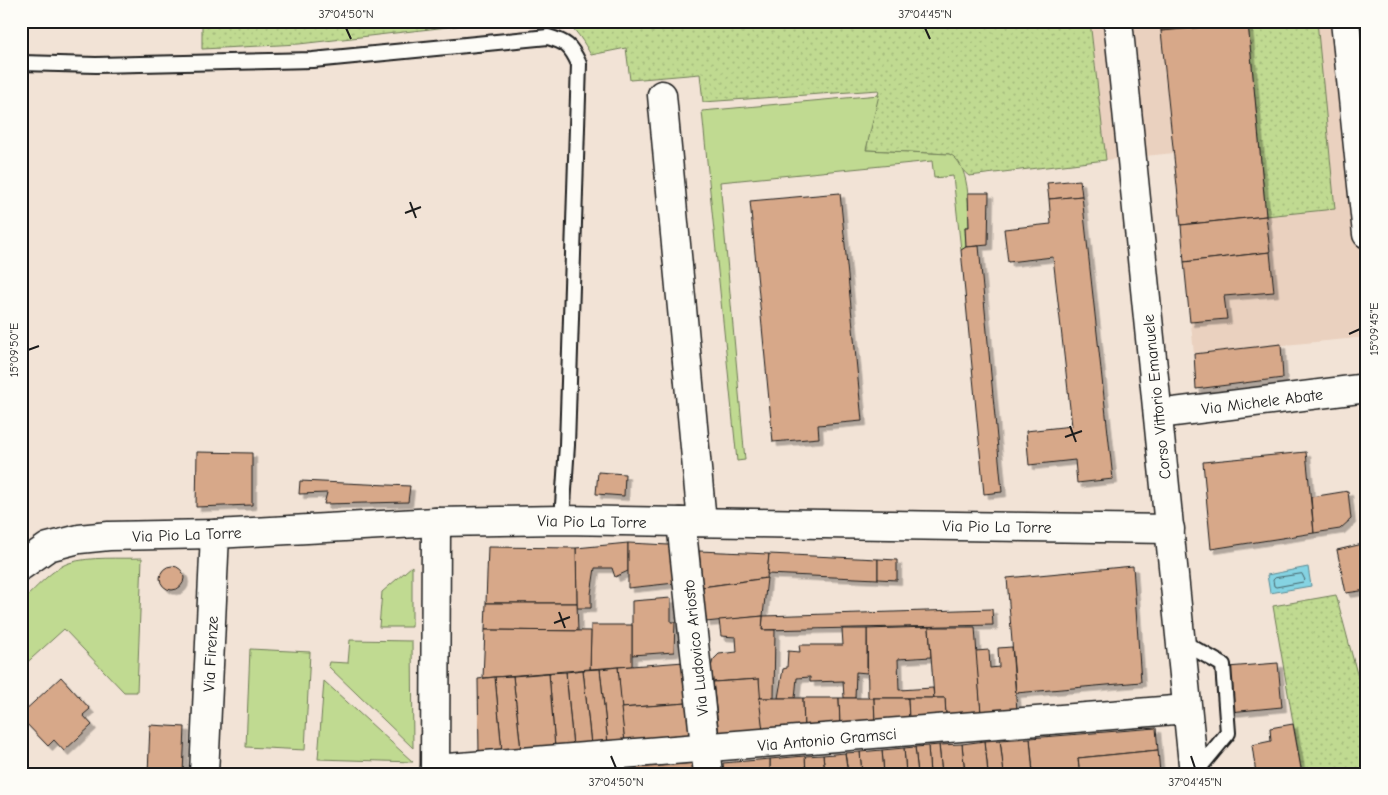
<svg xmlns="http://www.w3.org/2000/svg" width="1388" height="795" font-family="'Comic Neue',sans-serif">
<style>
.built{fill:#ead1bf}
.grass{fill:url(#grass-dots);stroke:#6e7b56}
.garden{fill:#c0da91;stroke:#6e7b56}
.water{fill:#85d3e2;stroke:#5b8a93}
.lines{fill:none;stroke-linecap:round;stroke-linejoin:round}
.shore{stroke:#46656b;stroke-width:1}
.building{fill:#d7a889;stroke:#1c1c1c;filter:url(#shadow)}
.service-casing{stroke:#1c1c1c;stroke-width:18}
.minor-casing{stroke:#1c1c1c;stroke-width:31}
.tertiary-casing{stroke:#1c1c1c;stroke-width:31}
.secondary-casing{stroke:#1c1c1c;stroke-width:31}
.service{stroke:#fdfcf7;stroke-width:14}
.minor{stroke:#fdfcf7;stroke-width:28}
.tertiary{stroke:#fdfcf7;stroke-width:28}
.secondary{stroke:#fdfcf7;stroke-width:28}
.ticks{fill:none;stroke:#1c1c1c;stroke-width:2}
.labels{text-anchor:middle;stroke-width:4;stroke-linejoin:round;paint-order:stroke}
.street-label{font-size:16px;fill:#1c1c1c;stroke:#fdfcf7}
.neatline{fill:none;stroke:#1c1c1c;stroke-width:2}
.ticks-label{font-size:12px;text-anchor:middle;fill:#1c1c1c}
</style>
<defs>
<pattern id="grass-dots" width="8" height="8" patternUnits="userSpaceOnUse" patternTransform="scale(1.25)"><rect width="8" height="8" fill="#c0da91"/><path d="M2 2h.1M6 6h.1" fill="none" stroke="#a4ba7c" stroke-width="1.8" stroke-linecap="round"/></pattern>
<filter id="shadow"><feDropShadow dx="4.5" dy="4.5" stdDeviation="0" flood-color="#0004"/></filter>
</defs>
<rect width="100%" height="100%" fill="#f2e3d6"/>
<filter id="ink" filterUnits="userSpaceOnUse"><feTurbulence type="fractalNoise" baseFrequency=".02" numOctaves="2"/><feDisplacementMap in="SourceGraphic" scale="10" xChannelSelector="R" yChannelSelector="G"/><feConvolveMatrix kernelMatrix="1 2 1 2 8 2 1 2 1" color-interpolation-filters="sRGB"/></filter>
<g filter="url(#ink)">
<path class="built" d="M1090,21H1367V337L1194,354L1174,153L1106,160Z"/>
<g class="grass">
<path d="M202,21H500L299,44L202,49Z"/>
<path d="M562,21H1090L1106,160L969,176C960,170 958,158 949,154L866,150L879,90L703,102L700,74L630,80L626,48L591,55C584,43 576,27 562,21Z"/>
<path d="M1264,21H1317L1335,209L1266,216L1248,23Z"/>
<path d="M1336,595L1367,711V774H1302L1273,606Z"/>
</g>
<g class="garden">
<path d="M879,95L866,150L949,154C970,162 969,208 969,227H965L966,247L961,250L953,176L934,178L932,161L720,182L745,460L737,461L702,111Z"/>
<path d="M142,558L137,692H124L64,629L21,668V602C34,590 53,568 69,563C90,556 120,559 142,558Z"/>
<path d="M412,566V627H379L382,592Z"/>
<path d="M350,640L412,641L413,748L328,666L329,662L348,663Z"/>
<path d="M250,649L310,652L305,750L246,747Z"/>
<path d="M324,681L413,762L318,759Z"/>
</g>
<path class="water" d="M1308,567L1311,586L1270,593L1267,575Z"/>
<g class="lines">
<path class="shore" d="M1302,574L1305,580L1303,582L1276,587L1274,586L1273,580L1275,578Z"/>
</g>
<g class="building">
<path d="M1160,21H1248V23L1161,31Z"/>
<path d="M1248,23L1266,216L1181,225L1161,31Z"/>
<path d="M1080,180L1082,196L1049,199L1047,183Z"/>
<path d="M840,193L862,421L818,425L819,438L773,442L750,201Z"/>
<path d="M968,193H989L988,245L966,247L965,227H969Z"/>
<path d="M1082,196L1113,479L1077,483L1075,460L1029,465L1026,431L1072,426L1053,257L1008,262L1004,229L1051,224L1049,199Z"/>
<path d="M1266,216L1270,252L1184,262L1181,225Z"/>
<path d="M979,246L1002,492L984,494L961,250L966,247Z"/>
<path d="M1270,252L1274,292L1224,296L1227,319L1190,322L1184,262Z"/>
<path d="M1281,344L1283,378L1196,389L1194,354Z"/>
<path d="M1362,415H1367V474Z"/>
<path d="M197,452L252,453V505L196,507Z"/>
<path d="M1306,452L1314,533L1211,549L1203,462Z"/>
<path d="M598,472L625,474L624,496L596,494Z"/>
<path d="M300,481L410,486L408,502L324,504L327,493L299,494Z"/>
<path d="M1348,491L1351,519L1340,529L1314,533L1311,497Z"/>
<path d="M628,543V571L615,577L612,568H595L591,594V608H577L576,548Z"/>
<path d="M628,543L669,545L675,583L628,588Z"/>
<path d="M1367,543V590L1346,593L1337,550Z"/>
<path d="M488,547L576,548L577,603H486Z"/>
<path d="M699,551L769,554L767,578L702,587Z"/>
<path d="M769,554L878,559V579L767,574Z"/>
<path d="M878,559L897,560V580L878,579Z"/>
<circle cx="172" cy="578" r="12"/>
<path d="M1133,566L1141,682L1016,693L1007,578Z"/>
<path d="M767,578L763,616L706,622L702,587Z"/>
<path d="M671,598V622H675L674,652L632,655V601Z"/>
<path d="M486,603H577L578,631L485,630Z"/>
<path d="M992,609L993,625L762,630L763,616Z"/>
<path d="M763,616L762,630H775L774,698H759V679L713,682L711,667L713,660L719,654L737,652L736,637L721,636L719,620Z"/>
<path d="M591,625H632V666L590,669Z"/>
<path d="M929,627L931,657L898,659L899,690L933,688L934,698H868L867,629Z"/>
<path d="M929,627H975L981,713L946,716L945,698H934Z"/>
<path d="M842,629H867V673L856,672L855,698H844L843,681L810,682V677L797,678L795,698H778L783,669L787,668L788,651L800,652L799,645H843Z"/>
<path d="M485,630L591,631L590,669L483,678Z"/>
<path d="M1012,647L1017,710L981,713L976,651L989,650L990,668L999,667L998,648Z"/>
<path d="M684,662L687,703L621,708L618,667Z"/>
<path d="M1278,663L1282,707L1219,713L1215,668Z"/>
<path d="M618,667L625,742L608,744L600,669Z"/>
<path d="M600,669L608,744L591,745L583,670Z"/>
<path d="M583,670L591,745L573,747L566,672Z"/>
<path d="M566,672L573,747L555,748L549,673Z"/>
<path d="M549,673L555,748L521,751L513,676Z"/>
<path d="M513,676L521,751L502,752L495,677Z"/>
<path d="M61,677L90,709L83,715L92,725L64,751L54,740L48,746L21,718V714Z"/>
<path d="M495,677L502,752L479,754L478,679Z"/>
<path d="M759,679L763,731L719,735L713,682Z"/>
<path d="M759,698H803L804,728L763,731Z"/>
<path d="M803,698H839L840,725L804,728Z"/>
<path d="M839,698H874L875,722L840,725Z"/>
<path d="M874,698H908L909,719L875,722Z"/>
<path d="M908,698H945L946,716L909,719Z"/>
<path d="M687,703L690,737L625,742L621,708Z"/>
<path d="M1293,724L1302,774H1256L1252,745L1271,741L1270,728Z"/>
<path d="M150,725L185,727L183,774H148Z"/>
<path d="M1156,728L1158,750L1078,758L1080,774H1033L1030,738Z"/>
<path d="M1030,738L1033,774H1004L1000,740Z"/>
<path d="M1000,740L1004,774H988L985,741Z"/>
<path d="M985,741L988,774H965L962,744Z"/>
<path d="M962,744L965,774H942L939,745Z"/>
<path d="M939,745L942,774H930L928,746Z"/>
<path d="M928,746L930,774H918L915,747Z"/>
<path d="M915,747L918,774H906L904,748Z"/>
<path d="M904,748L906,774H884L882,750Z"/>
<path d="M882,750L884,774H862L860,752Z"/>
<path d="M1158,750L1160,773L1080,774L1078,758Z"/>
<path d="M860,752L862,774H848L845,753Z"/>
<path d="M845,753L848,774H825L823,755Z"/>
<path d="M823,755L825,774H806L805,756Z"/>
<path d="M805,756L806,774H770V759Z"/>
<path d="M770,759V774H724L723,763Z"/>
<path d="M694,763L695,774H622V769Z"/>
<path d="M622,769V774H587L588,771Z"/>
</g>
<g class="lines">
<g class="service-casing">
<g id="service">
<path d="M21,63L96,65L313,60L548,37C566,42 571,46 579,64L567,445L562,520"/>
<path d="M1181,641L1223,665L1228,733L1195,773"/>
</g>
</g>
<g class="minor-casing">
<g id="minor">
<path d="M1345,21L1367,234"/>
<path d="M662,95L702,522"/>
<path d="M1158,414L1367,388"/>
<path d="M21,566L48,547L79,539L109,536L215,534"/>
<path d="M435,769L1187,709"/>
<path d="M435,774L436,522"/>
</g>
</g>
<g class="tertiary-casing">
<path id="tertiary" d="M204,774L215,534L436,522L562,520L681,522"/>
</g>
<g class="secondary-casing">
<g id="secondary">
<path d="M1118,21L1194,774"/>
<path d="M708,774L681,522L1170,529"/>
</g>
</g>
<use href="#service" class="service"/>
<use href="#minor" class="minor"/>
<use href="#tertiary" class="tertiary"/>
<use href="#secondary" class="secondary"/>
</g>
</g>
<path class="ticks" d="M346,28L351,39M925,28L930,39M410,202L416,218M405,213L421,207M1349,334L1360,329M28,350L39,346M1070,426L1076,442M1065,437L1082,431M559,612L565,628M554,623L570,617M611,756L616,768M1191,756L1195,768"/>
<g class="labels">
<g class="street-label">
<text transform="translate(1156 397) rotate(-96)" y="6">Corso Vittorio Emanuele</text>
<text transform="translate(1262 401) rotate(-7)" y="6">Via Michele Abate</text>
<text transform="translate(592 521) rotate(1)" y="6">Via Pio La Torre</text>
<text transform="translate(997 526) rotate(1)" y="6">Via Pio La Torre</text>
<text transform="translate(187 534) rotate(-2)" y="6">Via Pio La Torre</text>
<text transform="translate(695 648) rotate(-96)" y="6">Via Ludovico Ariosto</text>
<text transform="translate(210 654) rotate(-87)" y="6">Via Firenze</text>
<text transform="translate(827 739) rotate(-5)" y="6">Via Antonio Gramsci</text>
</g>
</g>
<rect width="1388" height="795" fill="none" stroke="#fdfcf7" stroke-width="55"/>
<rect x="28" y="28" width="1332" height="740" class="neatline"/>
<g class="ticks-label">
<text x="346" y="18">37°04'50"N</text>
<text x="925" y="18">37°04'45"N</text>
<text transform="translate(1374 329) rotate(-90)" y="4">15°09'45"E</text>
<text transform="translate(14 350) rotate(-90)" y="4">15°09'50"E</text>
<text x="616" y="786">37°04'50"N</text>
<text x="1195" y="786">37°04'45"N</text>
</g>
</svg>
